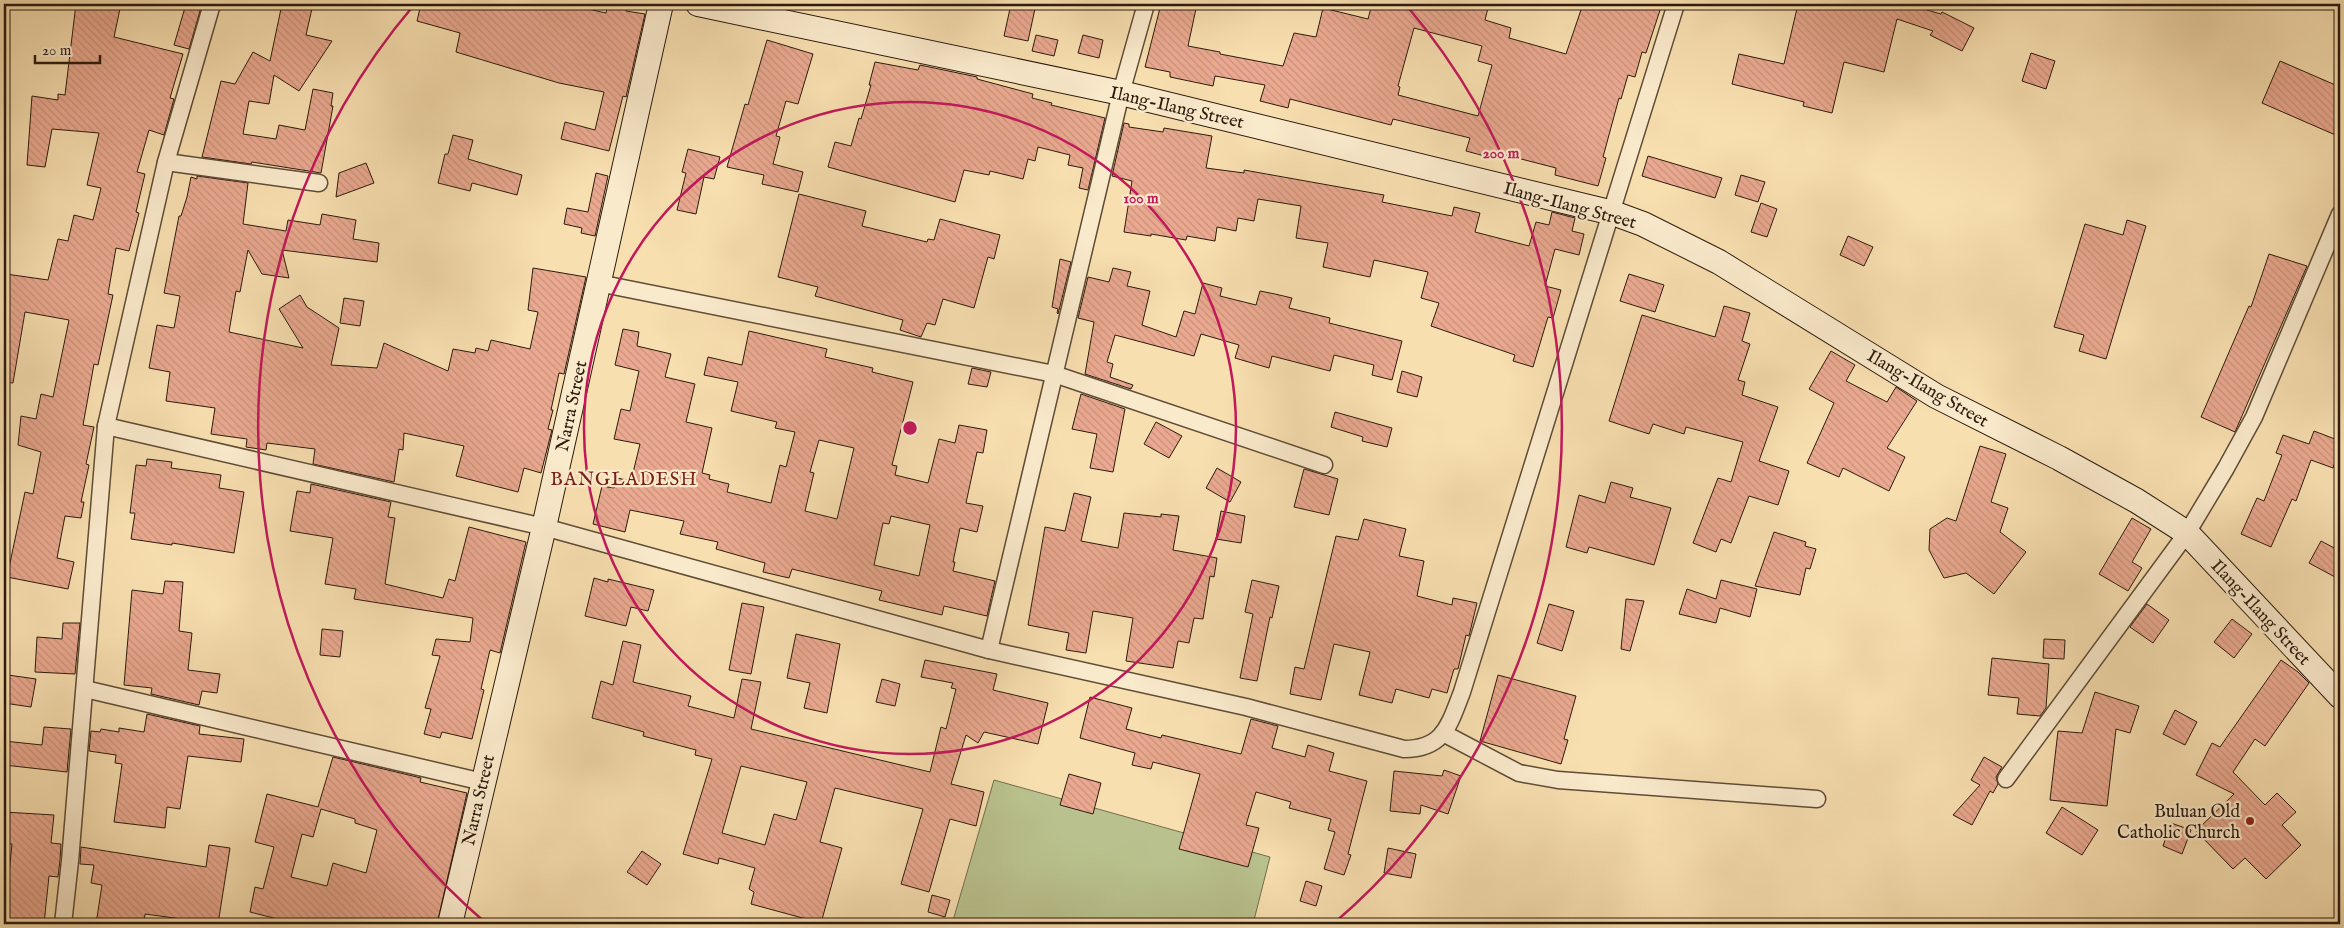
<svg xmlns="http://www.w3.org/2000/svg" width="2344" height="928" font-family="'IM FELL English',serif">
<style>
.pitch{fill:#b9c28e;stroke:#726e4e}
.building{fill:url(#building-back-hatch);stroke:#2c1b0d;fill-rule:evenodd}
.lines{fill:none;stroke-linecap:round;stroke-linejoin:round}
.street-casing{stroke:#5f4c36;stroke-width:19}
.secondary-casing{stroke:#2c1b0d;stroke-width:26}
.street{stroke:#faeacc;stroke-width:16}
.secondary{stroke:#faeacc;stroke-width:24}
.ring{fill:none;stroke:#c2185b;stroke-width:2.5}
.poi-dot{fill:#8f2418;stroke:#faeacc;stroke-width:2}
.labels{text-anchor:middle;stroke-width:4.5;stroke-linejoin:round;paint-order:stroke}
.street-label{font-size:18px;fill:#2c1b0d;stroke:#faeacc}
.poi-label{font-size:18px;fill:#2c1b0d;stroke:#faeacc;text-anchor:end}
.neighbourhood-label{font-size:19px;letter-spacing:1px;fill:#7a1f14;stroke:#faeacc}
.centre{fill:#c2185b;stroke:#faeacc;stroke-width:2.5}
.ring-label{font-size:15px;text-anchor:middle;font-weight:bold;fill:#c2185b;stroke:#faeacc;stroke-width:4.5;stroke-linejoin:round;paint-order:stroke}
</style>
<defs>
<pattern id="building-back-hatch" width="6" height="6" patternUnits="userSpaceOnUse" patternTransform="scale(1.25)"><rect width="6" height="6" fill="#eaa990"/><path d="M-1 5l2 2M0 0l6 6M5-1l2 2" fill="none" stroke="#c9917b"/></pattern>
</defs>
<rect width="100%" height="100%" fill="#f8dfb0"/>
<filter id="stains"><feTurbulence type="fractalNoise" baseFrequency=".004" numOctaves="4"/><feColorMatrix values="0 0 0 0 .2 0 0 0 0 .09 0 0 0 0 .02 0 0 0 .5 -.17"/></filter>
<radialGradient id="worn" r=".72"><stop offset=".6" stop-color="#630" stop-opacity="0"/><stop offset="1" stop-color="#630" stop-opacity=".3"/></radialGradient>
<path class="pitch" d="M994,780L1270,857L1253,924H952Z"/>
<g class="building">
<path d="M76,4H121L114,37L183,54L170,98L174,99L164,135L149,130L137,172L145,174L136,212L139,213L129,251L116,248L108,294L113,295L98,365L94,364L83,425L94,427L86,464L89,465L81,502H84L81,518L65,516L57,558L74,562L68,589L7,577L25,492L33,494L41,452L18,445L21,416L36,419L41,394L53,397L69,320L25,312L13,383L4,382V339L8,311L4,310V291L6,274L48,280L58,239L68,241L74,215L93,220L101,188L87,185L99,133L52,129L45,167L27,165L32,96L58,100V94L65,95Z"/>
<path d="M186,4H202L189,49L174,45Z"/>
<path d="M282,4H313L306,35L332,41L299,91L274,75L269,104L249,101L243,134L276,139L279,125L305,130L313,89L333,93L331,106H333L321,173L252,162L251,164L202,157L221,81L235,84L253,52L270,61Z"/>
<path d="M421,4H565L606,13L608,4H628L626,11L645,14L626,97L623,96L609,151L561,139L565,122L595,130L604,92L559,83L456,52L460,33L417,21Z"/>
<path d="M1011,4H1036L1028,41L1004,36Z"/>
<path d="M1161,4H1197L1188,46L1220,52V54L1283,66L1294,33L1316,37L1323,8L1368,19L1372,4H1489L1485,20L1511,28L1509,38L1566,54L1583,4H1662L1646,53L1642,52L1635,77L1628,75L1621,99L1619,98L1603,157L1606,158L1598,186L1555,175L1556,168L1498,153L1496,159L1466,151L1470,138L1393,119L1391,125L1290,99L1288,108L1260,101L1265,85L1215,76L1213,86L1170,77V72L1145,67ZM1414,28L1482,46L1478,61L1492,65L1478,116L1398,95L1400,87L1398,86Z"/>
<path d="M1798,4H1906L1941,14L1942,12L1974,28L1962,51L1930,35L1933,31L1897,19L1884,72L1844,62L1832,113L1803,106L1804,102L1732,84L1739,54L1784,64Z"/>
<path d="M1036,35L1058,40L1054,56L1032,51Z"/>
<path d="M1083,35L1103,40L1099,58L1078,53Z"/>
<path d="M767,40L813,54L798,104L786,101L776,136L780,137L773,164L803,172L798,192L762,184L764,175L727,167L745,104L748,105Z"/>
<path d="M2031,53L2055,61L2046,89L2022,81Z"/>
<path d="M2280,61L2340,87V137L2262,103Z"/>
<path d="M875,62L918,70L920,65L977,77V79L1033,94L1032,98L1052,103L1051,105L1105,118L1088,190L1079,188L1083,168L1068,165L1070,155L1038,147L1035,161L1028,159L1023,179L990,171L989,175L964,170L955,202L828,167L835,142L851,146L859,118L861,119L871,85H869Z"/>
<path d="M1124,123L1129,124V127L1163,132L1164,128L1212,136L1206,168L1244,173V170L1384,195L1382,202L1452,216L1454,207L1480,213L1475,232L1529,246L1536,222L1549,225L1552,212L1575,218L1572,231L1584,234L1579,255L1555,249L1545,286L1561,290L1553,318L1548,317L1533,367L1513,361L1515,355L1431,326L1439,303L1421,298L1428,272L1374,260L1370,277L1323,267L1328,243L1296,238L1301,206L1258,199L1254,221L1238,218L1236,231L1217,227L1215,241L1187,236L1186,240L1151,234V236L1124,232L1132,181L1112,176Z"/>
<path d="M453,135L473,140L468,159L522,175L517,195L472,183L470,191L438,183L445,154H448Z"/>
<path d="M688,149L720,157L714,179L704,177L696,214L677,210L686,173L682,172Z"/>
<path d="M1648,156L1722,178L1715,198L1642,176Z"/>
<path d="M366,163L374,183L336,197L339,173Z"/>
<path d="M596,173L608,176L595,236L581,233L582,228L564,224L567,208L588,212Z"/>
<path d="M1741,175L1765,182L1758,202L1735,195Z"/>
<path d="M197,176L248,183L243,224L286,231L288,220L320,225L322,214L356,220L353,239L379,243L377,262L282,250L289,278L262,274L248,250L240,292L236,291L229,332L303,348L279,309L300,295L307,307L339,328L331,365L377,368L384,343L448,371L453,349L475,353L476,348L488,351L491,340L530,349L538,312L528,310L533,268L586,277L564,374L559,373L551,410H553L548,429L552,430L541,473L524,468L518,492L456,476L464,446L404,433L403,450L399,449L394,482L313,464L315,449L267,443L266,450L246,447L247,439L211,434L215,408L166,401L170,372L149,368L157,325L174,328L180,296L164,293L179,216H181L187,197L191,177L197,179Z"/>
<path d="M799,194L866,211L862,226L927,242L928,239L934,240L940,219L1000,235L994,259L988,257L974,308L943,299L935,325L927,323L921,337L900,330L903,320L815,296L818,287L778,277Z"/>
<path d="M1761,203L1777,209L1767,237L1751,232Z"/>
<path d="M2127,220L2146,226L2106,359L2079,351L2084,335L2054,327L2085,224L2123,235Z"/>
<path d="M1848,236L1873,247L1864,266L1840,255Z"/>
<path d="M2269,254L2307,266L2235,432L2201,417L2249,306L2251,307Z"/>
<path d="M1060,259L1071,262L1058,314L1057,313L1058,309L1052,307Z"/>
<path d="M1113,268L1131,272L1127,286L1150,291L1142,325L1176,337L1184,311L1195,314L1203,283L1222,288L1220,296L1256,305L1260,291L1275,294L1292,298L1289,308L1330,318L1329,323L1402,341L1392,380L1372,375L1374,365L1334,355L1330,371L1272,356L1269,368L1235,358L1239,345L1201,334L1194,356L1115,335L1107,362L1113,364L1110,377L1133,385L1131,389L1085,374L1094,322L1078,318L1088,277L1109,282Z"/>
<path d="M1629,274L1664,285L1655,312L1620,301Z"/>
<path d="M344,298L364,301L360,326L340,323Z"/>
<path d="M1724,306L1750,313L1742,341L1750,344L1738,380L1745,382L1742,395L1778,407L1759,461L1789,471L1778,505L1749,496L1731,543L1721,539L1716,552L1693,543L1718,478L1731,482L1743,442L1686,427L1684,434L1653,424L1649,434L1609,421L1642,315L1715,337Z"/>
<path d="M623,329L639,332L637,346L671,354L665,377L695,384L686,422L712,428L702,473L710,475L709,479L729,484L727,492L771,503L780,465L786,467L795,432L775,428L777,422L731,411L738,382L704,375L708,357L742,365L749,331L827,349L825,357L873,368L872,372L913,382L892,465L897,466L895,475L928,483L939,439L955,443L959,425L987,430L983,453L977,452L966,503L983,506L977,532L960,528L953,562H955L953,571L995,581L987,616L944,606L942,615L879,600L882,591L792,569L789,578L763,572L765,563L716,549L718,542L680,534L684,521L630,510L625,532L593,524L602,486L614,488L617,478L631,481L640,444L614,439L621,409L630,411L639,371L615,365ZM819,440L854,448L837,519L805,511L814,473L810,472ZM891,516L930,525L919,576L874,565L883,523L889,524Z"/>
<path d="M1831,351L1855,365L1846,381L1887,402L1896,387L1917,401L1887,448L1905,457L1889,491L1843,468L1839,477L1807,463L1834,403L1809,389Z"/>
<path d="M972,368L991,372L987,387L968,384Z"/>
<path d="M1402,371L1422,377L1417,397L1397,392Z"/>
<path d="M1081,394L1125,409L1113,472L1090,468L1097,434L1072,429Z"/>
<path d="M1335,412L1392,428L1387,447L1362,441L1363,437L1331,427Z"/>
<path d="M1156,422L1182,436L1169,458L1144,444Z"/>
<path d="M2314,431L2340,441V449L2333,468L2311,460L2296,501L2292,499L2271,547L2241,534L2257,498L2264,501L2282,455L2276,453L2283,435L2309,444Z"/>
<path d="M1980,446L2006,454L1991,502L2008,508L2000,532L2026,552L1994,594L1966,573L1944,578L1929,550L1930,529L1947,518L1956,521Z"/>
<path d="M147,459L172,462L171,468L221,475L219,488L244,492L234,553L172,543V545L131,539L135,513H130L136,465L146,466Z"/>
<path d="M1217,468L1241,482L1230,502L1206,488Z"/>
<path d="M1304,469L1338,479L1329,515L1294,507Z"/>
<path d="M1611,482L1633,488L1630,497L1671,508L1654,565L1589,547L1587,553L1566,547L1579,495L1605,503Z"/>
<path d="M311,484L391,502L388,517L395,518L385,584L443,598L449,579L455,581L469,527L526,542L500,653L490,650L481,689L484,690L472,739L442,732L440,738L424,734L431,709L425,708L440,656L432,655L436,639L470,642L473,618L354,599L356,589L325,584L333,538L290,531L297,491L310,493Z"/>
<path d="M1074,493L1091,497L1081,541L1118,548L1124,513L1161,517V514L1179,516L1173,550L1217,558L1214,577L1210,576L1203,619L1194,618L1189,643L1178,641L1173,668L1126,661L1133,618L1093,611L1086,653L1066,650L1069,633L1028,625L1045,527L1065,531Z"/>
<path d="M1221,511L1245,516L1241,543L1216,539Z"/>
<path d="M2132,518L2151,529L2132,562L2142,568L2128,591L2099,574Z"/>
<path d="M1364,519L1406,529L1399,556L1424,561L1417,596L1452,605L1453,598L1477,603L1469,636L1466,635L1458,669H1454L1447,693L1432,689L1429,698L1396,689L1392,703L1359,695L1370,652L1334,644L1321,700L1290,694L1295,667L1304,669L1336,536L1358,540Z"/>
<path d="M1774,532L1806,542L1805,546L1816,549L1810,569L1806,568L1800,595L1755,586Z"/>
<path d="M2321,541L2340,551V567L2335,577L2309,563Z"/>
<path d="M594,578L608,582V579L654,590L648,611L631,607L626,626L585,616Z"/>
<path d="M1252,580L1279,586L1272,618L1270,617L1257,681L1240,678L1253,614L1245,612Z"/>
<path d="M1721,580L1757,589L1750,617L1720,608L1716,623L1679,614L1687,589L1716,599Z"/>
<path d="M165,581L183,582L179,631L192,633L188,670L220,674L217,693L202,691L199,705L151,694L152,688L124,685L132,590L163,594Z"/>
<path d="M1626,599L1644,601L1630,651L1621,649Z"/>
<path d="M742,603L764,607L751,674L729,670Z"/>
<path d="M1549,604L1574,611L1562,651L1537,643Z"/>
<path d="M2147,604L2169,620L2153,643L2130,627Z"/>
<path d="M2232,619L2252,634L2234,658L2214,642Z"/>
<path d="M63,623H80L75,674L35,672L37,637L62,639Z"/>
<path d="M322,629L343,631L340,657L320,655Z"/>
<path d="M796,634L840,644L827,713L804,708L810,683L787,678Z"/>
<path d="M2044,639L2065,640L2064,659L2043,658Z"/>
<path d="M623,641L641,645L633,682L691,696L688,706L734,718L742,679L761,682L751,729L930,772L941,727L946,729L956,689L951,688L953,683L921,677L925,660L997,674L993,690L1048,703L1038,744L984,732L978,743L966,735L951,784L984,792L976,826L950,819L929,892L901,884L923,809L835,788L820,842L842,848L821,923L751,904L754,892L749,889L755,868L719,858L718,864L683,854L712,759L695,755L696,750L643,736L644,732L592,718L601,681L613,685ZM741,766L807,782L796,820L774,814L765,845L722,833Z"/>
<path d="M1992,658L2049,664L2046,708L2040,716L2017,714L2019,698L1988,695Z"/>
<path d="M2281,660L2298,672L2309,683L2265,746L2255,739L2233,772L2265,805L2277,793L2296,812L2282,825L2301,845L2266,879L2245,858L2233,869L2196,831L2234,794L2196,775L2212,743L2220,747Z"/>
<path d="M8,675L36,679L31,707L4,703Z"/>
<path d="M1498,675L1576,696L1564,739L1568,740L1561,764L1480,741Z"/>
<path d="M882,679L900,684L895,706L876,702Z"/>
<path d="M2095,692L2139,706L2130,733L2116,729L2107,806L2050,800L2058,731L2082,733Z"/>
<path d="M1090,697L1132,708L1126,729L1161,738L1162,735L1241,754L1251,719L1278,726L1272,748L1305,757L1308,745L1334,753L1329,771L1367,781L1348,854L1351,855L1344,875L1324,869L1335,832L1328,830L1331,819L1289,808L1291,802L1256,792L1246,825L1259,828L1248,867L1179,849L1200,774L1153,762L1151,769L1132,765L1135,753L1080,738Z"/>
<path d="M2175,710L2197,722L2185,745L2163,734Z"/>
<path d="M147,714L200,726L199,734L244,739L241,762L188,756L180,809L167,807L165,828L114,822L122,764L115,763L116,755L89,751L91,731L100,732L101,729L119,732V728L144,732Z"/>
<path d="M44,727L71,729L67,772L4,765V741L42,745Z"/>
<path d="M333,757L413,776L421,778L420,782L467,793L437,924H297L250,912L255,887L263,889L274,847L255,842L267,794L318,807ZM321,809L355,819V823L377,830L366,873L333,863L327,886L291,877L302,834L313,837Z"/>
<path d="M1984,757L2002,767L1996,777L1998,784L1993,793L1990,791L1972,825L1953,815L1980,785L1971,780Z"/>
<path d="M1444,770L1461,776L1448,814L1421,805L1420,814L1390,811L1394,771L1442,776Z"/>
<path d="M1069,774L1101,783L1093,814L1060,805Z"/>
<path d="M2062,807L2098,830L2082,855L2046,833Z"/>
<path d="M4,812L54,815L51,843L61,844L60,860L58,877L49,876L44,924H7L9,893H7L12,844H4Z"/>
<path d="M2171,823L2191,830L2182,854L2163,846Z"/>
<path d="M209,845L230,848L218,924L145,914L144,924H96L102,885L91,883L94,865L80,864L81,847L206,867Z"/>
<path d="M1388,848L1416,854L1411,878L1384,873Z"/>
<path d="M642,851L661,864L647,885L627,872Z"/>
<path d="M1306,881L1322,886L1316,906L1300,901Z"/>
<path d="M932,895L950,900L945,917L928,912Z"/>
</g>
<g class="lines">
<g class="street-casing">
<g id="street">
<path d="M166,162L319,183"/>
<path d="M598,283L1054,374L1324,465"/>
<path d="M106,426L544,527L989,650L1246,707L1404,749C1444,749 1449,725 1462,692L1676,4"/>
<path d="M989,650L1121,93L1146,4"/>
<path d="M85,689L483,782"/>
<path d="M1443,733L1519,773L1558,780L1817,799"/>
<path d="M2006,779L2187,533L2226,468L2254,417L2340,214"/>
<path d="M63,924L70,861L106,426L166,162L212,4"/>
</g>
</g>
<g class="secondary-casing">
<g id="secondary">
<path d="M698,4L1121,93L1613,213L1643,224L1719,262L1936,396L2059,458L2137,501L2187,533L2340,696"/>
<path d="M450,924L544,527L661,4"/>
</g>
</g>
<use href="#street" class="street"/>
<use href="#secondary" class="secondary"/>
</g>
<g class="ring">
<circle cx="910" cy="428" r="326"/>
<path d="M487 924A652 652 0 0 1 414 5M1406 5A652 652 0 0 1 1333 924"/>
</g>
<circle class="poi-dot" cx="2250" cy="821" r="5"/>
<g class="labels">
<g class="street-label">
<text transform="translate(1177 107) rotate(13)" y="6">Ilang-Ilang Street</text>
<text transform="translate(1570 205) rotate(15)" y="6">Ilang-Ilang Street</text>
<text transform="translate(1928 388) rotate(30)" y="6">Ilang-Ilang Street</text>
<text transform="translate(571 406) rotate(-78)" y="6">Narra Street</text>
<text transform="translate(2261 612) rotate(47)" y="6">Ilang-Ilang Street</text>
<text transform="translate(478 800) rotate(-77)" y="6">Narra Street</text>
</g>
<g class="poi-label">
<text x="2240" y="817">Buluan Old<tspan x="2240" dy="21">Catholic Church</tspan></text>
</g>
<g class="neighbourhood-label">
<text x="624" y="485">BANGLADESH</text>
</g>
</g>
<circle cx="910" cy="428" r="8" class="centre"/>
<g class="ring-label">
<text x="1501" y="158">200 m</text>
<text x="1141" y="203">100 m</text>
</g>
<rect width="2344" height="928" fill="none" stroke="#f8dfb0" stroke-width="20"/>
<rect x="5" y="5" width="2334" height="918" fill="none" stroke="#2c1b0d" stroke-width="2.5"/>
<rect x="10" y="10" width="2324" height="908" fill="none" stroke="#2c1b0d"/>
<path d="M35 55v8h65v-8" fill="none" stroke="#2c1b0d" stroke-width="2.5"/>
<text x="42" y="55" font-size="15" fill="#2c1b0d" stroke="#faeacc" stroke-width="4" paint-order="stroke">20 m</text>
<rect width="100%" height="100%" filter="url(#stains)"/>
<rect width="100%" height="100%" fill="url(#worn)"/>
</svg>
